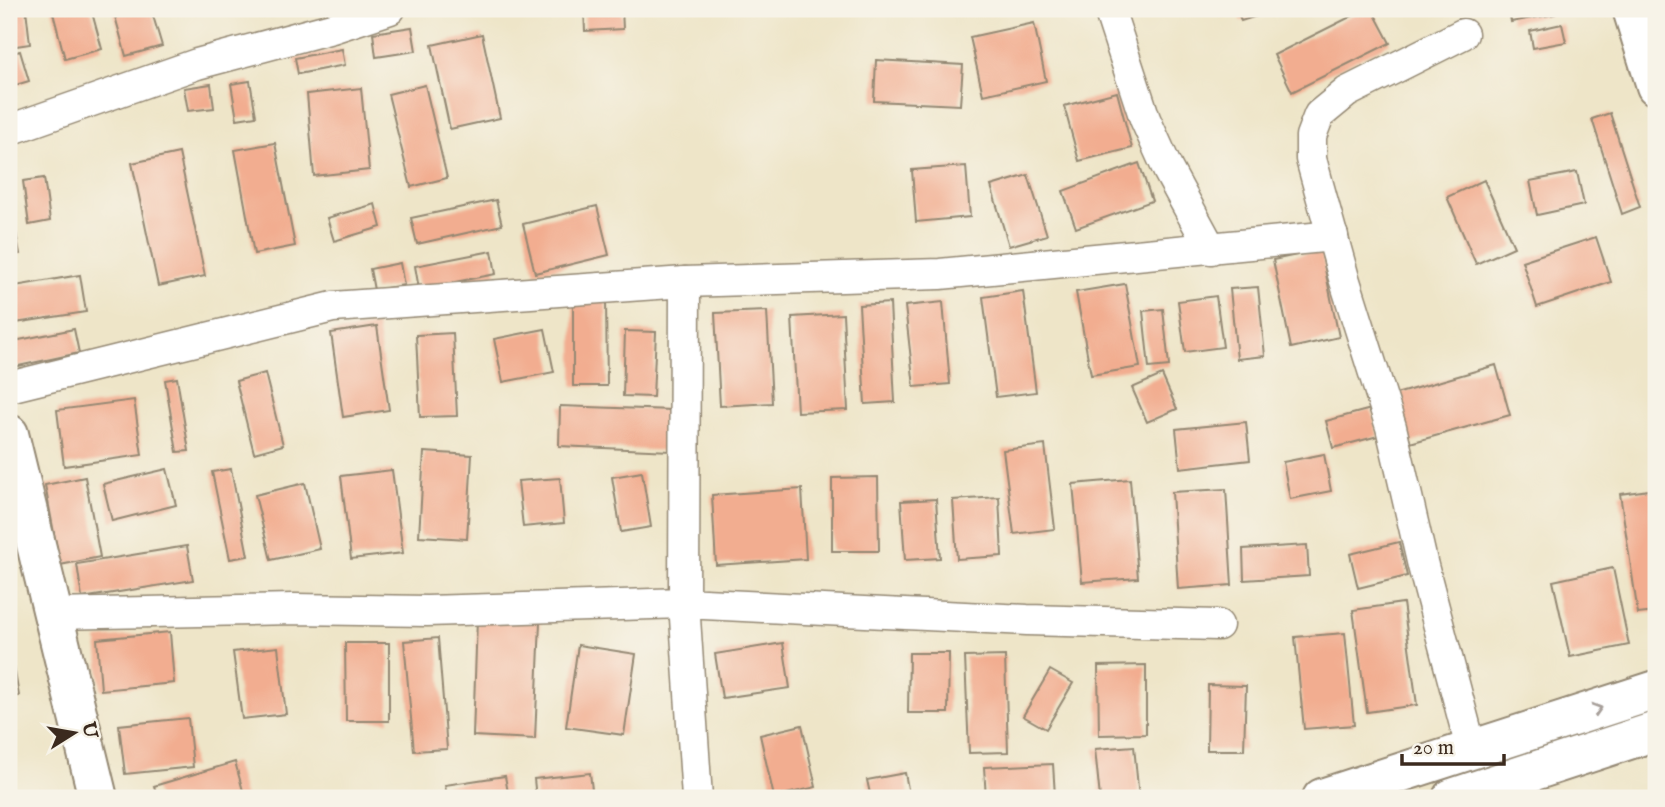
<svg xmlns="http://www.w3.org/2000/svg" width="1665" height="807" font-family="'IM FELL English',serif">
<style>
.building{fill:#f2ad90}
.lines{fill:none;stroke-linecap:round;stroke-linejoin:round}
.minor-casing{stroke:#948873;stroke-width:33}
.tertiary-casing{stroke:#948873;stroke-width:42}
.secondary-casing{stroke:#948873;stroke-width:42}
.minor{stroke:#fff;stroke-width:30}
.tertiary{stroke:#fff;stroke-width:38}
.secondary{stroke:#fff;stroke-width:38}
.oneway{stroke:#a79f9a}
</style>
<rect width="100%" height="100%" fill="#f7f3e8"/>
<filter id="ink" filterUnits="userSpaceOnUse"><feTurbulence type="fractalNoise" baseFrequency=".0143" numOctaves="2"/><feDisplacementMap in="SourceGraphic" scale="14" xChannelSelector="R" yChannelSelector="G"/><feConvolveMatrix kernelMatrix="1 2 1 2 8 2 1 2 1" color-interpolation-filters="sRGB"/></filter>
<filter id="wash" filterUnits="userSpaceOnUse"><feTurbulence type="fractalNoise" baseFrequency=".00686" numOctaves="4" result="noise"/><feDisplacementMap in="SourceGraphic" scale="28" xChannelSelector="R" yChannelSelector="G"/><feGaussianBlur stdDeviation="1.57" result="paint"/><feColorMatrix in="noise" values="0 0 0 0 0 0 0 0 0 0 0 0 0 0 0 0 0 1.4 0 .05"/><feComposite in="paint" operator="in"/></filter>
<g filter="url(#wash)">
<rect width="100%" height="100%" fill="#eee5c8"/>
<g id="blocks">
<g class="building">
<path d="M9,9H26L30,44L9,47Z"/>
<path d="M52,9H91L102,49L65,59Z"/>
<path d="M113,9H151L162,46L126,56Z"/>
<path d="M194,9H221V11L194,13Z"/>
<path d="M584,9H622L623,29L585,31Z"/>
<path d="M1237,9H1279L1241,21Z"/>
<path d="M1366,9H1372L1390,43L1292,92L1274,55Z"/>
<path d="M1509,9H1554L1555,14L1511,22Z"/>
<path d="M1034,23L1046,81L983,95L970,37Z"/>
<path d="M1562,24L1566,42L1533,48L1530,31Z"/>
<path d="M412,27L416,51L376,57L373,33Z"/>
<path d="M482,34L500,118L450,129L432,45Z"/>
<path d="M342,49L345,65L298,74L295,58Z"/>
<path d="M20,51L29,81L9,87V54Z"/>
<path d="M876,60L963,65L960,105L874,101Z"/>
<path d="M250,81L256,116L237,119L231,84Z"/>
<path d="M211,84L214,108L188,111L184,88Z"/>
<path d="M425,85L447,178L411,187L388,94Z"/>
<path d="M361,88L369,170L314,176L307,94Z"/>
<path d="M1117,92L1132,148L1079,161L1064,106Z"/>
<path d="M1610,113L1640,207L1622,214L1592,119Z"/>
<path d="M275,143L295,246L254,254L235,150Z"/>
<path d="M179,153L205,276L158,286L132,163Z"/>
<path d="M1139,163L1152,201L1076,228L1063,191Z"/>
<path d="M966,166L970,217L916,222L912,170Z"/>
<path d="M1577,172L1584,205L1537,215L1530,181Z"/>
<path d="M1028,175L1047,235L1009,246L991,186Z"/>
<path d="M44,178L50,221L29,225L23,181Z"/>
<path d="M1484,180L1514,247L1476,264L1447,197Z"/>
<path d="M496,200L502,225L417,244L411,218Z"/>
<path d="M10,201L20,254L9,256V202Z"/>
<path d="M375,204L381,227L334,241L327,218Z"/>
<path d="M597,206L609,255L535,273L523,224Z"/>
<path d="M1596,237L1611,282L1537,307L1522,261Z"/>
<path d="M1321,250L1339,337L1291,348L1273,260Z"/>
<path d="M492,251L496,274L419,289L415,266Z"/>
<path d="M400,263L404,285L374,290L370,269Z"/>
<path d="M80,275L86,312L9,324V287Z"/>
<path d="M1125,284L1140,367L1091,375L1076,292Z"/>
<path d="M1258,287L1265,356L1237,359L1230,289Z"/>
<path d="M1023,291L1036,392L996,397L983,297Z"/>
<path d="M1216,296L1223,347L1185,352L1178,301Z"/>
<path d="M573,300H606L607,386H573Z"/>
<path d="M943,302L950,384L914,387L905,306Z"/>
<path d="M890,303L895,402L865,404L859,305Z"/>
<path d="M1163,309L1169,366L1149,368L1143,311Z"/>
<path d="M767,311L772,403L720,406L715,313Z"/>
<path d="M843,314L848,410L797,412L792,317Z"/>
<path d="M377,326L389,410L343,417L331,333Z"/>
<path d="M74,329L79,353L9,368V342Z"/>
<path d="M545,329L554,372L503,382L494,339Z"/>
<path d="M625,331L656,332L653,397L623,396Z"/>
<path d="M453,333L457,416L420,417L416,335Z"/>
<path d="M1496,365L1510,415L1410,443L1396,394Z"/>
<path d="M265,373L283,445L254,453L236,381Z"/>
<path d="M1162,375L1177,409L1147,422L1132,388Z"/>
<path d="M177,378L189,451L177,452L165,380Z"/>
<path d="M134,400L142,455L64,466L57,410Z"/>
<path d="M560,406L672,410L671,451L559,446Z"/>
<path d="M1371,409L1378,436L1333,448L1326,421Z"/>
<path d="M1246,422L1250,460L1180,468L1176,429Z"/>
<path d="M1045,445L1055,529L1014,534L1003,450Z"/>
<path d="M424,452L472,455L467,539L419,536Z"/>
<path d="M1324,454L1331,491L1290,499L1283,462Z"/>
<path d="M167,469L176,505L112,521L103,484Z"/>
<path d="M231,469L248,556L230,559L212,472Z"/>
<path d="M392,470L403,553L351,559L341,476Z"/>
<path d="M642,472L651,527L621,532L612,477Z"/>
<path d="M85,477L100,557L60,565L45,485Z"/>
<path d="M878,477L879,551H832V478Z"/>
<path d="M560,478L564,523L523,527L518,481Z"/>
<path d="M1130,479L1138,578L1082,582L1073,484Z"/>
<path d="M305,483L320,549L271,560L255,495Z"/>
<path d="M802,489L806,559L716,565L712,495Z"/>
<path d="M1226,489L1232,585L1178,589L1172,492Z"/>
<path d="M1656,489V612L1638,614L1620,494Z"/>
<path d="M999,497L1002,556L957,559L953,500Z"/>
<path d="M936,499L940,558L905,560L901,501Z"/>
<path d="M1399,542L1407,576L1358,588L1350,554Z"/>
<path d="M1307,545L1309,576L1244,580L1243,549Z"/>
<path d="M187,546L193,580L82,598L77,564Z"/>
<path d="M1613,568L1629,645L1570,657L1553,581Z"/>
<path d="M1403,603L1417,705L1367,712L1353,610Z"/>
<path d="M477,619L540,622L535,739L473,736Z"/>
<path d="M170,632L174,683L101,690L97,639Z"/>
<path d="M1345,633L1354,725L1304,729L1295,637Z"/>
<path d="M438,638L447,749L414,751L404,641Z"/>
<path d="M345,643H389V721H346Z"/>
<path d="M783,643L790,688L722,698L715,654Z"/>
<path d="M578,645L636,654L624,735L566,727Z"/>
<path d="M278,647L286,714L242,719L233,652Z"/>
<path d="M909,653H949L948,713H908Z"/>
<path d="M9,654H12L19,696L11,697Z"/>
<path d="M1005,656L1008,752L969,753L965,657Z"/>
<path d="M1146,665V734L1099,735L1098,666Z"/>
<path d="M1050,670L1073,683L1046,729L1023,716Z"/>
<path d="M1208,685L1246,686L1244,750H1207Z"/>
<path d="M188,718L193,767L125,774L119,725Z"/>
<path d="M802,725L816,787L774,797L760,735Z"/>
<path d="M1134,746L1139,798H1100L1095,749Z"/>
<path d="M235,762L245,798H158L154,786Z"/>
<path d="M1053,764L1055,796L986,798L984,767Z"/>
<path d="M590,773L593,798H536L534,779Z"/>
<path d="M905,773L909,794L887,798H871L867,780Z"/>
<path d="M505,776L509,798H447L445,785Z"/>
</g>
</g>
</g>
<g filter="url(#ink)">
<use href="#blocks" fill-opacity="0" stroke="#948873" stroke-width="2"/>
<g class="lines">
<g class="minor-casing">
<g id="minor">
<path d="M1109,9L1145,119L1168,170L1211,249"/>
<path d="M1463,34L1347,92L1319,115L1311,136V159L1344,278L1391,427L1423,566L1471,748"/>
<path d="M9,130L197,64L332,28L390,9"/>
<path d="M685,282L940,274L1333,236"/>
<path d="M9,387L333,307L685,282L684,603L1027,620L1218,625"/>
<path d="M53,614L294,609L427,611L684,603L697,798"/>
</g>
</g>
<g class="tertiary-casing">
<path id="tertiary" d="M1632,9L1656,86"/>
</g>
<g class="secondary-casing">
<g id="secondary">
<path d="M9,434L98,798"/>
<path d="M1322,798L1656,690"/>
<path d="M1452,798L1656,731"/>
</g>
</g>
<use href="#minor" class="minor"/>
<use href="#tertiary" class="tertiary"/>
<use href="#secondary" class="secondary"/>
</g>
<defs><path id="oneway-chevron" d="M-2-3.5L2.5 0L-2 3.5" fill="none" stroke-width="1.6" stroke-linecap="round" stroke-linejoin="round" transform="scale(1.75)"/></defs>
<use class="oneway" href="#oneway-chevron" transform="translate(1597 709) rotate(-17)"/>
</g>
<rect width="1665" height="807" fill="none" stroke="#f7f3e8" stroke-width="35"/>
<g transform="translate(74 733) rotate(79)" stroke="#f7f3e8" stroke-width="5" paint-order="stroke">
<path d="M0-5L12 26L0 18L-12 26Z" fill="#3b2a1e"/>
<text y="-10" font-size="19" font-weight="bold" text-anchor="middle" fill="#3b2a1e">U</text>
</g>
<path d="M1402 754v10h102v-10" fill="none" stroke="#3b2a1e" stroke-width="3.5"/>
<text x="1413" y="754" font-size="21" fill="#3b2a1e" stroke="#f7f3e8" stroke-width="5" paint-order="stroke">20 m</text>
</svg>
